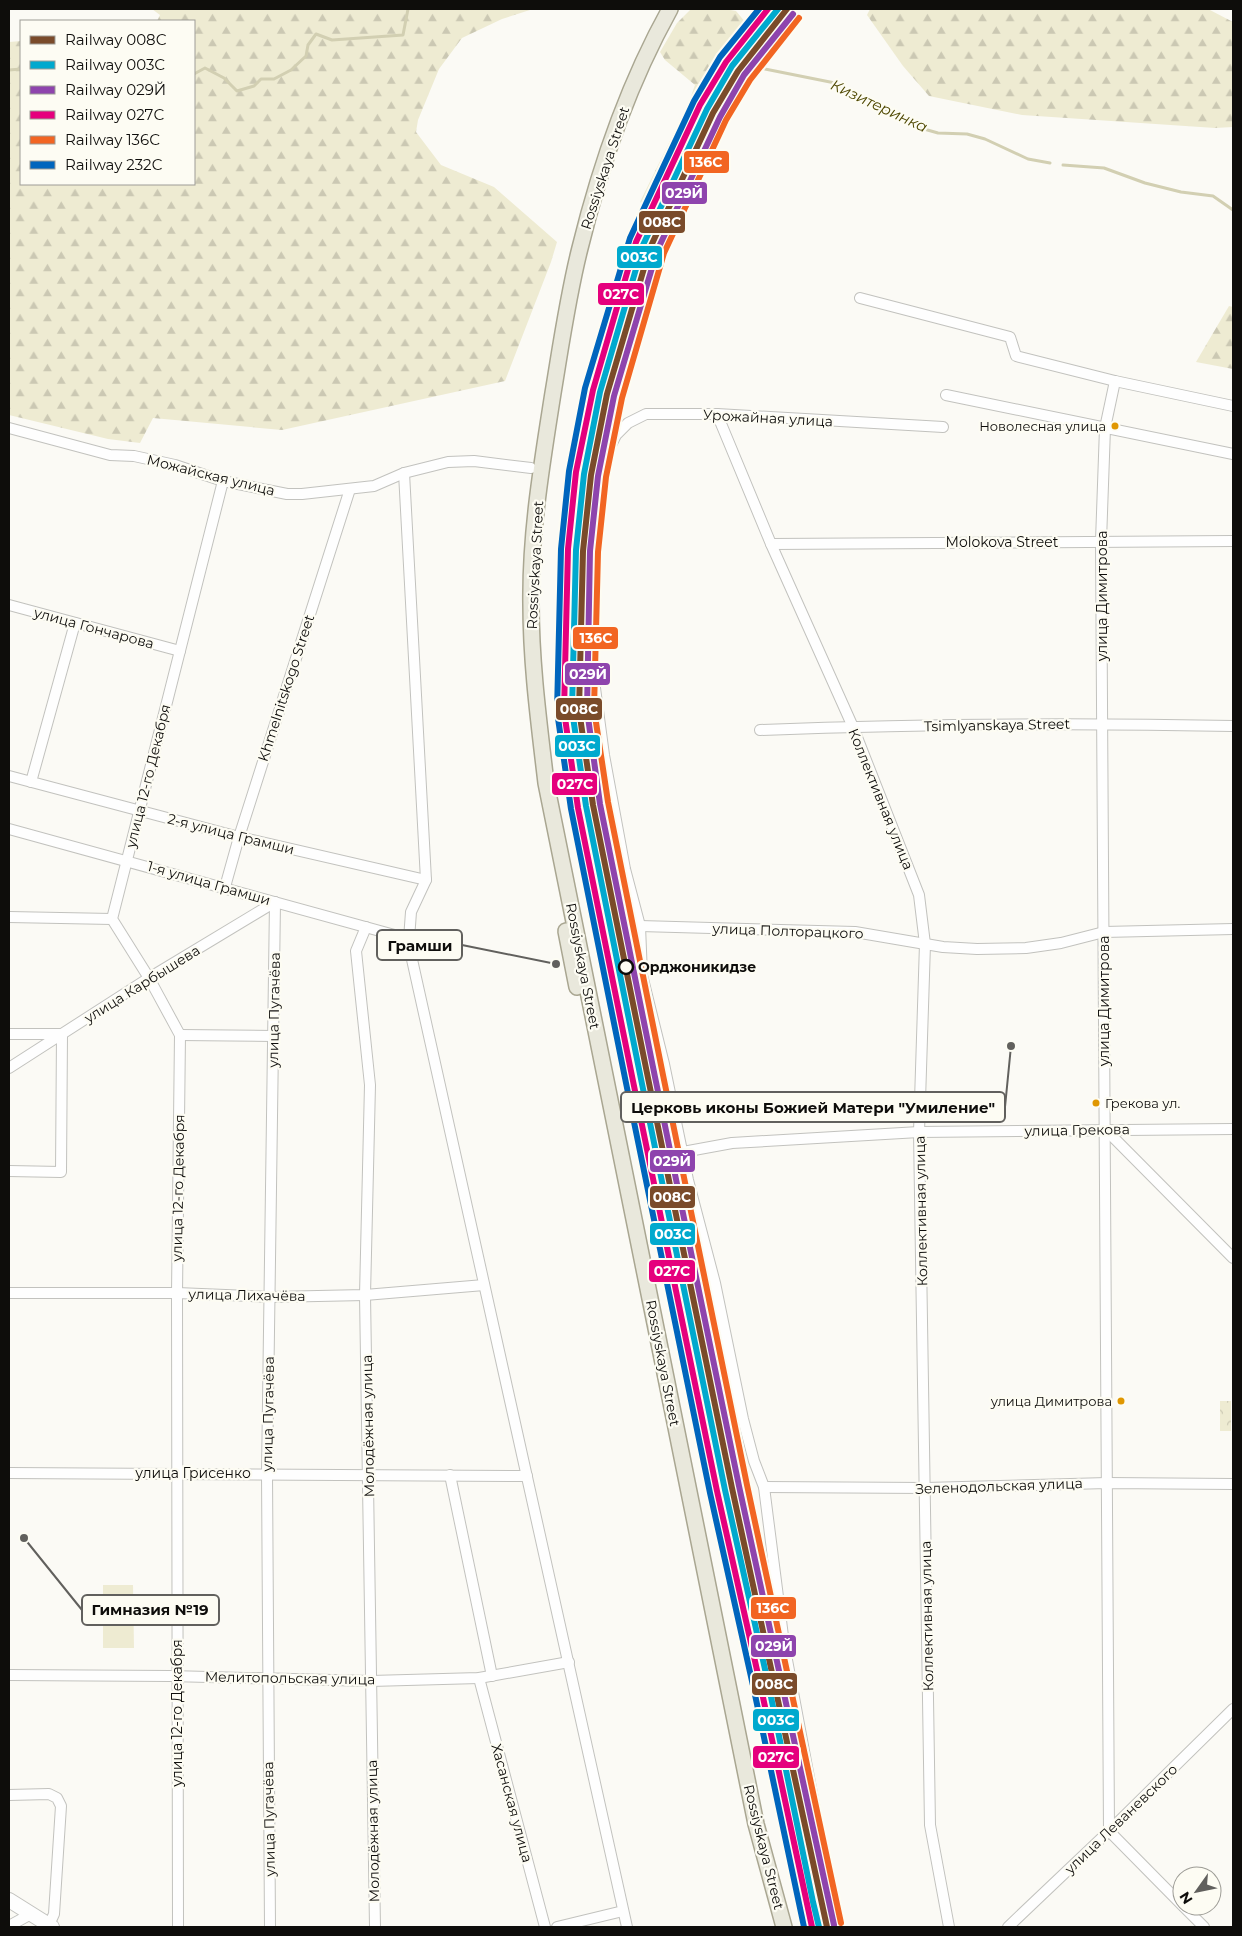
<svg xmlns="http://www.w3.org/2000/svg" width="1242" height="1936" font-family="Montserrat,sans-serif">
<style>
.forest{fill:url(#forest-firs)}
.park{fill:url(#park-crowns)}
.garden{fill:#eeebd2}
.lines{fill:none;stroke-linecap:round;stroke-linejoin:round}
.stream{stroke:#d2cfb2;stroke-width:3}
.street-casing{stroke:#c2c2be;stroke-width:12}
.secondary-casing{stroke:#c2c2be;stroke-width:16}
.primary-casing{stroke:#a9a691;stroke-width:18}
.street{stroke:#fefefe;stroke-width:10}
.secondary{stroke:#fefefe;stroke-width:14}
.primary{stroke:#e9e8dc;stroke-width:15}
.rail-1-casing{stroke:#fdfcf3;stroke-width:10}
.rail-2-casing{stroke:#fdfcf3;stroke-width:10}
.rail-3-casing{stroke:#fdfcf3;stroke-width:10}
.rail-4-casing{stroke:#fdfcf3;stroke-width:10}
.rail-5-casing{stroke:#fdfcf3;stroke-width:10}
.rail-6-casing{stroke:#fdfcf3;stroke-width:10}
.rail-1{stroke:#7a4b2a;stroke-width:6}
.rail-2{stroke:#00a9ce;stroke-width:6}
.rail-3{stroke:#8e44ad;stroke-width:6}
.rail-4{stroke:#e5007d;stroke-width:6}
.rail-5{stroke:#f26522;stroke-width:6}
.rail-6{stroke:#0065bd;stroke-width:6}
.bus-dot{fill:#e09701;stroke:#fdfcf3;stroke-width:2}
.stop-dot{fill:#fdfcf3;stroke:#0e0d0b;stroke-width:2.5}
.labels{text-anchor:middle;stroke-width:4.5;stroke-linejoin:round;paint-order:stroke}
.bus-label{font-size:13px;fill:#0e0d0b;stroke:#fdfcf3;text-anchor:end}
.street-label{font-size:14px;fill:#0e0d0b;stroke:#fdfcf3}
.stop-label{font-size:14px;font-weight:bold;fill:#0e0d0b;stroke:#fdfcf3;text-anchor:start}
.water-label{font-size:15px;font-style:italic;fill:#4e4700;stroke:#fdfcf3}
.leader{fill:none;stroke:#61605d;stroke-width:2}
.callout-dot{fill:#61605d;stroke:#fdfcf3;stroke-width:2}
.callout{fill:#fdfcf3;stroke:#61605d;stroke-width:2}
.callout-label{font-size:15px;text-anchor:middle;font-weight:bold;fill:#0e0d0b}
.line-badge{stroke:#fdfcf3;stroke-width:2}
.badge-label{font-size:14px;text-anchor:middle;font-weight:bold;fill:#fff}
</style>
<defs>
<pattern id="forest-firs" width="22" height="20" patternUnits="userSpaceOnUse" patternTransform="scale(1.25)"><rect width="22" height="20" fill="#eeebd2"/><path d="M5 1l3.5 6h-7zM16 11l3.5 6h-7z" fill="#cbc8b3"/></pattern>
<pattern id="park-crowns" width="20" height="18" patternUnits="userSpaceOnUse" patternTransform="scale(1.25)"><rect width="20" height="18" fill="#eeebd2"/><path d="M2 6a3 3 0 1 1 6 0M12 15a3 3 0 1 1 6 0" fill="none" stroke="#cbc8b3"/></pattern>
</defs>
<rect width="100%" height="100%" fill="#fbfaf5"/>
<g class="forest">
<path d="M152,9H533L502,19L462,38L439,69L418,120L416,132L441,165L494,187L557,242L551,262L505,381L282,430L153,418L140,443L108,439L9,415V42L21,41V184H194V21H157L160,15Z"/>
<path d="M691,9H725L736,11L746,23L692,108L644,205L640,202L689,102L695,85L665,60L660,52L677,23Z"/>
<path d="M870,9H1208L1233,22V127L1215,128L1022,115L929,96L903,66L867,15Z"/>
<path d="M1229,306L1233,307V369L1196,362Z"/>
</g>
<rect class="park" x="1220" y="1401" width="11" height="30"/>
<path class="garden" d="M103,1585H133L134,1648H103Z"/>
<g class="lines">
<g class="stream">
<path d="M765,69L835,83L917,127L938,133L967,134L985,139L1028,159L1050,163"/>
<path d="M9,70L21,69"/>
<path d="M194,74L205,68L224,78L237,91L254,86L261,79H274L291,70L306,56L308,45L316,34L332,40L403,35L408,9"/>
<path d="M1063,165L1104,168L1145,183L1181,192L1213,196L1233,210"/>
</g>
<g class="street-casing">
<g id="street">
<path d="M860,298L1010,337L1016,356L1115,381L1233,406"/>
<path d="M1115,381L1105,428L1101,541L1109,1831L1182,1905"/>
<path d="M946,395L1233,454"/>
<path d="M717,414L771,544L853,727L919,895L925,944L919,1132L930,1825L949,1927"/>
<path d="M9,428L110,455L134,456L175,465L223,481L287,494H302L374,486L404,473L448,462L474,461L531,468"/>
<path d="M404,473L426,880L411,912L409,939L411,955L627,1927"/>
<path d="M771,544L1233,541"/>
<path d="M9,605L180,651"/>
<path d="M760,730C918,724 1076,723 1233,726"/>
<path d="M9,776L239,837L426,880"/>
<path d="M31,782L75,623"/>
<path d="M9,829L409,939"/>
<path d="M225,887L239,837L350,489"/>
<path d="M9,917L112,919"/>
<path d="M640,926L855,932L943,947L977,949L1026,948L1061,943L1104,932L1233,929"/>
<path d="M366,927L356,951L370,1085L365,1295L375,1927"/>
<path d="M9,1034H62L61,1172L9,1171"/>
<path d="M180,1035L274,1036"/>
<path d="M9,1068L149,978L275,902"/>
<path d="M1105,1129L1233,1258"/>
<path d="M683,1152L732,1143L919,1132L1233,1129"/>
<path d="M9,1293H177L271,1297L365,1295L484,1285"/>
<path d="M9,1473L527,1476"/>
<path d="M450,1475L492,1676"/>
<path d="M764,1487L926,1488L1107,1483L1233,1484"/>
<path d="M9,1675L170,1676L371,1681L479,1678L569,1662"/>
<path d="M479,1678L545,1927"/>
<path d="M9,1795L49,1794L57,1798L61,1806L54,1914L49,1925"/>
<path d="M1183,1906L1204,1927"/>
<path d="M9,1926L31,1914"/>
<path d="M178,1927L177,1293L180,1035L149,978L112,919L223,481"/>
<path d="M270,1927L267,1474L275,902"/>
<path d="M557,1927L623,1911"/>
<path d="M839,1927L822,1847L784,1644L764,1487L754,1461L743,1419L715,1283L688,1180L664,1064L642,975L640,926L625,869L604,755L595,688L591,607L593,553L601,483L609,449L616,435L628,423L646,414H717L943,427"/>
<path d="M1008,1927L1109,1831L1233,1709"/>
</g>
</g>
<g class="secondary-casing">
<path id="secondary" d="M9,1900L52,1927"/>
</g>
<g class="primary-casing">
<g id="primary">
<path d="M670,9C629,83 600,166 580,248C568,295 561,345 553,393C542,463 530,533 531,604C531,664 539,723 546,783L756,1824L784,1927"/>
<path d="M566,931L577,987"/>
</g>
</g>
<use href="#street" class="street"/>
<use href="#secondary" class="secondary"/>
<use href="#primary" class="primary"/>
<g class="rail-1-casing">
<path id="rail-1" d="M787,9L738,71L713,113L650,248L607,394L591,475L583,551L579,710L593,805L648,1078L732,1488L827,1927"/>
</g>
<g class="rail-2-casing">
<path id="rail-2" d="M778,9L732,66L707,109L643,245L600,392L584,474L576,550L572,710L586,806L641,1079L725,1490L769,1687L813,1902L819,1927"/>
</g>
<g class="rail-3-casing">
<path id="rail-3" d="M793,14L744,75L720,117L657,251L614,396L598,476L590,551L587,710L600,804L655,1077L739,1486L834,1925"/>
</g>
<g class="rail-4-casing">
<path id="rail-4" d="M768,9L726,62L700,105L636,242L593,390L576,472L568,549L564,711L578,808L633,1081L717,1491L761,1688L812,1927"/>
</g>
<g class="rail-5-casing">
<path id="rail-5" d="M799,18L750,80L726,120L664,253L622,398L606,477L598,552L594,709L608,802L663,1075L747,1485L841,1923"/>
</g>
<g class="rail-6-casing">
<path id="rail-6" d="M759,9L720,57L694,101L630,238L585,388L569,471L561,549L557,711L571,809L626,1083L710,1493L754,1690L804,1927"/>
</g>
<use href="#rail-1" class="rail-1"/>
<use href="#rail-2" class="rail-2"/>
<use href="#rail-3" class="rail-3"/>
<use href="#rail-4" class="rail-4"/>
<use href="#rail-5" class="rail-5"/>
<use href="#rail-6" class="rail-6"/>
</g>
<g class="bus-dot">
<circle cx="1115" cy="426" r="4.5"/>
<circle cx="1096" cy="1103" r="4.5"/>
<circle cx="1121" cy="1401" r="4.5"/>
</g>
<circle class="stop-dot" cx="626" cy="967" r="7"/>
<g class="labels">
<g class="bus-label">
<text x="1106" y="431">Новолесная улица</text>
<text x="1105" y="1108" text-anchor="start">Грекова ул.</text>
<text x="1112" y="1406">улица Димитрова</text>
</g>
<g class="street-label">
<text transform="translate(605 168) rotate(-72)" y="5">Rossiyskaya Street</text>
<text transform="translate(768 418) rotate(3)" y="5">Урожайная улица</text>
<text transform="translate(211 475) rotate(14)" y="5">Можайская улица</text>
<text x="1002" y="547">Molokova Street</text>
<text transform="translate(535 565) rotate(-87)" y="5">Rossiyskaya Street</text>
<text transform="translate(1102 596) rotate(-90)" y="5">улица Димитрова</text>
<text transform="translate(94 628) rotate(15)" y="5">улица Гончарова</text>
<text transform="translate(286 688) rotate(-72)" y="5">Khmelnitskogo Street</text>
<text transform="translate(997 725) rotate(-1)" y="5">Tsimlyanskaya Street</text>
<text transform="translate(148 776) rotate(-76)" y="5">улица 12-го Декабря</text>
<text transform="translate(881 799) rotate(68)" y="5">Коллективная улица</text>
<text transform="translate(231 834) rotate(14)" y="5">2-я улица Грамши</text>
<text transform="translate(209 883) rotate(16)" y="5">1-я улица Грамши</text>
<text transform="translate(788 931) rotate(2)" y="5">улица Полторацкого</text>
<text transform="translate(583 966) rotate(79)" y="5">Rossiyskaya Street</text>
<text transform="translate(142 984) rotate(-32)" y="5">улица Карбышева</text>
<text transform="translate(1104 1001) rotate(-90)" y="5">улица Димитрова</text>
<text transform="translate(274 1010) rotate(-89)" y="5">улица Пугачёва</text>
<text transform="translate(1077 1130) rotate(-1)" y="5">улица Грекова</text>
<text transform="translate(178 1188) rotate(-89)" y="5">улица 12-го Декабря</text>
<text transform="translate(921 1211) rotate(-91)" y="5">Коллективная улица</text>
<text transform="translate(247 1295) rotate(1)" y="5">улица Лихачёва</text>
<text transform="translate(663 1363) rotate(79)" y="5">Rossiyskaya Street</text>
<text transform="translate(268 1414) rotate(-89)" y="5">улица Пугачёва</text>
<text transform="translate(368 1426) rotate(-91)" y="5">Молодёжная улица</text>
<text x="193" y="1478">улица Грисенко</text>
<text transform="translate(999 1486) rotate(-2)" y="5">Зеленодольская улица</text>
<text transform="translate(927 1616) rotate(-91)" y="5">Коллективная улица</text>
<text transform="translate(290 1678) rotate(1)" y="5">Мелитопольская улица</text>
<text transform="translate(177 1713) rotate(-90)" y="5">улица 12-го Декабря</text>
<text transform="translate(512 1803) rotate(75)" y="5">Хасанская улица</text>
<text transform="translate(269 1819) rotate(-91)" y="5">улица Пугачёва</text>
<text transform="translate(1121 1819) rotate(-44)" y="5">улица Леваневского</text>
<text transform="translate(373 1831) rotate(-91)" y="5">Молодёжная улица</text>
<text transform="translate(764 1847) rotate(76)" y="5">Rossiyskaya Street</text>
</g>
<g class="stop-label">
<text x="638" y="972">Орджоникидзе</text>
</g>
<g class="water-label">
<text transform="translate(879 106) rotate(25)" y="5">Кизитеринка</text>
</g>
</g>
<path class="leader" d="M556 964L462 945M1011 1046L1005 1107M24 1538L82 1610"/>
<g class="callout-dot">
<circle cx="556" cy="964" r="5"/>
<circle cx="1011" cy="1046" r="5"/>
<circle cx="24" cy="1538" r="5"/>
</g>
<g class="callout">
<rect x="377" y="930" width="85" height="30" rx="5"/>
<rect x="621" y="1092" width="384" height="30" rx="5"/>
<rect x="82" y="1595" width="137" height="30" rx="5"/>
</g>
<g class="callout-label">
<text x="420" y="951">Грамши</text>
<text x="813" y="1113">Церковь иконы Божией Матери "Умиление"</text>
<text x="150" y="1615">Гимназия №19</text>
</g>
<g class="line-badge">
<rect x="683" y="150" width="47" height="24" rx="5" fill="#f26522"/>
<rect x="661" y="181" width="47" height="24" rx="5" fill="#8e44ad"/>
<rect x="638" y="210" width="48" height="24" rx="5" fill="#7a4b2a"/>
<rect x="616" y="245" width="47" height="24" rx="5" fill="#00a9ce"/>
<rect x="597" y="282" width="48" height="24" rx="5" fill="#e5007d"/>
<rect x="572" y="626" width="47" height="24" rx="5" fill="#f26522"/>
<rect x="564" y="662" width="47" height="24" rx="5" fill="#8e44ad"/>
<rect x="555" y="697" width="48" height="24" rx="5" fill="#7a4b2a"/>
<rect x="554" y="734" width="47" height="24" rx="5" fill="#00a9ce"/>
<rect x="551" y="772" width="47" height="24" rx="5" fill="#e5007d"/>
<rect x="649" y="1149" width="47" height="24" rx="5" fill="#8e44ad"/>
<rect x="649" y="1185" width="47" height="24" rx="5" fill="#7a4b2a"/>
<rect x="649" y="1222" width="47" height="24" rx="5" fill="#00a9ce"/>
<rect x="648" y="1259" width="48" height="24" rx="5" fill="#e5007d"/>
<rect x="750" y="1596" width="47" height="24" rx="5" fill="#f26522"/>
<rect x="750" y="1634" width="47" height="24" rx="5" fill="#8e44ad"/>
<rect x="751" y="1672" width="47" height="24" rx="5" fill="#7a4b2a"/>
<rect x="752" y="1708" width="48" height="24" rx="5" fill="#00a9ce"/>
<rect x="752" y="1745" width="48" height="24" rx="5" fill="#e5007d"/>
</g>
<g class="badge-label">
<text x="706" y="167">136С</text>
<text x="684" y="198">029Й</text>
<text x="662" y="227">008С</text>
<text x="639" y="262">003С</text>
<text x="621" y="299">027С</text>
<text x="596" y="643">136С</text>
<text x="588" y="679">029Й</text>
<text x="579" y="714">008С</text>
<text x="577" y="751">003С</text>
<text x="575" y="789">027С</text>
<text x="672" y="1166">029Й</text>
<text x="672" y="1202">008С</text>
<text x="673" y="1239">003С</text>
<text x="672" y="1276">027С</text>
<text x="773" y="1613">136С</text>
<text x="774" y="1651">029Й</text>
<text x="774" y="1689">008С</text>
<text x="776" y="1725">003С</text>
<text x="776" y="1762">027С</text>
</g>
<rect width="1242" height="1936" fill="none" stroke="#0e0d0b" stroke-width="20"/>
<rect x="20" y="20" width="175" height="165" fill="#fdfcf3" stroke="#9d9c96"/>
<rect x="30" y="36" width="25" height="8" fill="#7a4b2a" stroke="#9d9c96"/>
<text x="65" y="45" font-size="15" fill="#0e0d0b">Railway 008С</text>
<rect x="30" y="61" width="25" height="8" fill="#00a9ce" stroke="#9d9c96"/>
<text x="65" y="70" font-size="15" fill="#0e0d0b">Railway 003С</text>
<rect x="30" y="86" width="25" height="8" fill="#8e44ad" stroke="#9d9c96"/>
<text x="65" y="95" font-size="15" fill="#0e0d0b">Railway 029Й</text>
<rect x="30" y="111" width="25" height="8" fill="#e5007d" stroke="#9d9c96"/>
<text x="65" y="120" font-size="15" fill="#0e0d0b">Railway 027С</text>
<rect x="30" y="136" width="25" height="8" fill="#f26522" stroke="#9d9c96"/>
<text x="65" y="145" font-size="15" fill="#0e0d0b">Railway 136С</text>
<rect x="30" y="161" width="25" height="8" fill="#0065bd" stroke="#9d9c96"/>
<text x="65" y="170" font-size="15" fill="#0e0d0b">Railway 232C</text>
<g transform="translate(1197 1891) rotate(237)"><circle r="24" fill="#fdfcf3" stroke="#9d9c96"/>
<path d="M0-4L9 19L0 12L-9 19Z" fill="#61605d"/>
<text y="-8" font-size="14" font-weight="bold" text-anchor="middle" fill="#0e0d0b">N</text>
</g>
</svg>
